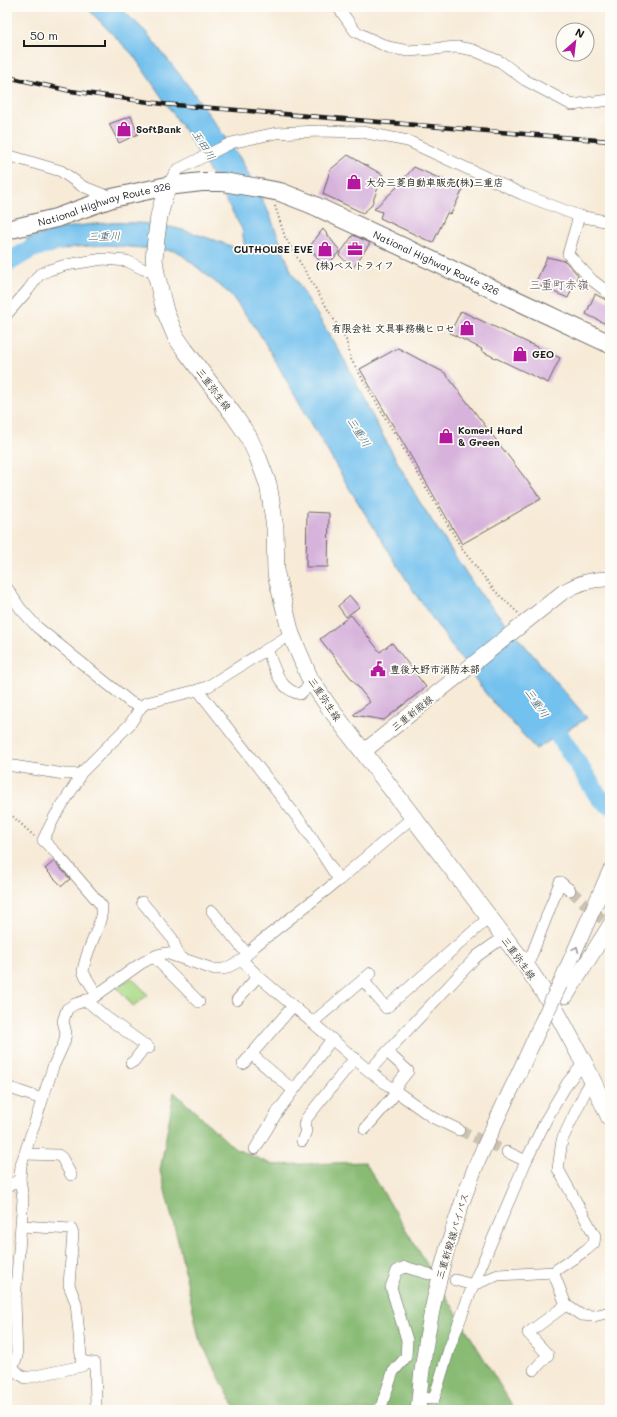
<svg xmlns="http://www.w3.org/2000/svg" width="617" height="1417" font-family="Mali,'Klee One',sans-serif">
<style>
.green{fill:#acdb89;stroke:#647c52}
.forest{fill:#89bb75;stroke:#526c48}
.water{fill:#73c1ee;stroke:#486e85}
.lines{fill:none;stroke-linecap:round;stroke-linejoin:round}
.river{stroke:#73c1ee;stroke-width:19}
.building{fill:#d7b3dc}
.minor-tunnel{stroke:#cbc2b2;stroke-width:11;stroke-dasharray:11 5.5;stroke-linecap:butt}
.minor-casing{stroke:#69645e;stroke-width:12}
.secondary-casing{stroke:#69645e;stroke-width:16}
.primary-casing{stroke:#69645e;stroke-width:18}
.trunk-casing{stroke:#69645e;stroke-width:20}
.path{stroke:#69645e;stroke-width:2;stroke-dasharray:1 3;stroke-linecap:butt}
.minor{stroke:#fff;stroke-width:11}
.secondary{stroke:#fff;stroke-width:15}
.primary{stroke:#fff;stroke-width:17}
.trunk{stroke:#fff;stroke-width:18}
.rail-casing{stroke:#1c1c1c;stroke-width:4.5}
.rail{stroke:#fdfcf7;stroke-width:3;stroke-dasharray:9;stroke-linecap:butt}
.secondary-bridge-casing{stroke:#69645e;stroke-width:16;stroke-linecap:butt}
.secondary-bridge{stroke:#fff;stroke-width:15}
.oneway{stroke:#999}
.labels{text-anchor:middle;stroke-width:3.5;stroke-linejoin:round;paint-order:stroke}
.poi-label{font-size:10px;font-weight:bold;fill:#1c1c1c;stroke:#fdfcf7;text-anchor:start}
.street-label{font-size:10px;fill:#1c1c1c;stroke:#fdfcf7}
.water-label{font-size:11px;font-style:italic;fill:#3f5e70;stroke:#fdfcf7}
.quarter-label{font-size:12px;fill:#5d515f;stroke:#fdfcf7}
</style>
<rect width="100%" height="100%" fill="#fdfcf7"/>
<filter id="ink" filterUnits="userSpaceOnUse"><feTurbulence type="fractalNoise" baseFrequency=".025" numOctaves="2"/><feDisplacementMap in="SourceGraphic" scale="8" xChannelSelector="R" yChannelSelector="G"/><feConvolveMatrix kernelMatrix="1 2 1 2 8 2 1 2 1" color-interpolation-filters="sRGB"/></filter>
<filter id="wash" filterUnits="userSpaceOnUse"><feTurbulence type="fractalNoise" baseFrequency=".012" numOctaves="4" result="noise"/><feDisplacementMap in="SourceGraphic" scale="16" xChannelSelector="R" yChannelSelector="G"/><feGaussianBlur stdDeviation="0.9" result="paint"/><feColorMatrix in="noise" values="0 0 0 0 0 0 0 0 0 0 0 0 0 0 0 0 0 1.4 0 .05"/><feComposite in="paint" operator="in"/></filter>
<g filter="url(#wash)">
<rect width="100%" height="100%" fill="#f7ebd8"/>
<path class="green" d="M132,978L148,995L133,1006L117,987Z"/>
<path class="forest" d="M174,1092L234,1148L273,1165L365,1162L515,1410H236L199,1338L179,1245L160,1171Z"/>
<path class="water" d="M86,7H119L146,32L190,88L240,158L269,213L291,271L345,361L378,427L419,501L478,591L587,718L536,749L486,694L418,598L349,488L258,331L230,294L177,251L108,245L75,247L43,254L26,239C37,236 49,232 61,229C95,222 135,220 170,227C193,232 219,242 242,250L245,249L242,229L210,172L185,131L133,55Z"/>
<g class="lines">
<g class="river">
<path d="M7,263L31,249L61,240"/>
<path d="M545,713L599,797L610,805"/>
</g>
</g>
<g id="blocks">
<g class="building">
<path d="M131,116L138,134L119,143L109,124Z"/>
<path d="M348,155L383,175L371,206L363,213L323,194L330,170Z"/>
<path d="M414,167L463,189L451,214L447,213L433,243L380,218L382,212L374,209L396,188Z"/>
<path d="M323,229L340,251L324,269L310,246Z"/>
<path d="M353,235L370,243L353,268L339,255Z"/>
<path d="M547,257L565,261L578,275L568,298L535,284Z"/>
<path d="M595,294L610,302V326L586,314Z"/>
<path d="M461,311L560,358L548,383L481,351L482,349L450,333Z"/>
<path d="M398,348L445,373L541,499L462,544L360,369Z"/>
<path d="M307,512L329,513L328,567H306Z"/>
<path d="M350,596L359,607L346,617L338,606Z"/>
<path d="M351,615L380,652L392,643L426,687L384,720L353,715L370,702L320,639Z"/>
<path d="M54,861L70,879L62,886L45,869Z"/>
</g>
</g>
</g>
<g filter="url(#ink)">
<use href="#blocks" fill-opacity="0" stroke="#69645e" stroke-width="1"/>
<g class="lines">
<g class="minor-tunnel">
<path d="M570,890L610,926"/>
<path d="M459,1130L507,1152"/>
</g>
<g class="minor-casing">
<g id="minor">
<path d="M338,7L355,31L366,37L388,47L408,51L457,47L473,50L501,62L525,80L572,105L610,100"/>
<path d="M7,155L61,171L82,186L112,198"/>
<path d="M167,186L177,170L231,143L276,133L319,131L362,132L408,141L522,194L579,216L610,222"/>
<path d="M579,216L568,254L592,280L610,294"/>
<path d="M7,314L28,290L39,275L49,270L66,265L103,259L127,261L143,269L156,273"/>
<path d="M7,588L20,608L37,627L130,702L141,707"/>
<path d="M267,649C274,667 279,690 300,694L313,682"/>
<path d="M198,690L304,826L339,880"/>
<path d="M7,765L64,774H80L130,724L141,707L146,703L198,690L207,687L291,634"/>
<path d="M80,774L77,782L55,816L43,840L57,854L102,906C102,929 85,949 83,972L97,995"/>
<path d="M142,902L172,938L179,957"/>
<path d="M212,911L247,954"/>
<path d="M154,957L199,1002"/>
<path d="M242,960L258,976L369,1071L397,1092L365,1129"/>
<path d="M527,967L560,882L570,890"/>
<path d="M363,980L386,1008L483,923L490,919"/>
<path d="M86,1000L106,1017L149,1048"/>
<path d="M237,1000L258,976"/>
<path d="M313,1022L371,973"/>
<path d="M387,1052L408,1071L393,1090"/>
<path d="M251,1054L293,1090"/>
<path d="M131,1063L134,1061L146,1045"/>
<path d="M243,1064L293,1006"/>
<path d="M369,1071L477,956L504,937"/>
<path d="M7,1087L42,1099"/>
<path d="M397,1092L432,1117L459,1130"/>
<path d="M302,1141L306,1131L304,1125L306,1119L355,1058"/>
<path d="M255,1149L278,1111L332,1039"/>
<path d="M507,1152L526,1161L547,1118L568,1082L584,1063"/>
<path d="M25,1154L58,1155L62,1158L71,1175"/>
<path d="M7,1187L20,1179"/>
<path d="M455,1280L473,1285L498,1275L555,1272"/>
<path d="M566,1305L554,1274L556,1270L586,1250L594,1243L595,1236L558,1169L562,1140L586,1090L592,1080"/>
<path d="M82,1362L95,1363L96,1406"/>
<path d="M12,1367L19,1374L26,1378L82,1366L76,1303L69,1285L73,1233L71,1229L22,1226"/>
<path d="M7,1369L12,1367L17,1357L15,1301L23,1199L20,1179L21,1165L53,1067L64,1043L66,1033L63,1021L67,1009L75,1004L91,999L140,964L157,955L166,953L213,969H224L242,960L255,946L339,880L413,817"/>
<path d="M534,1370L548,1355L528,1333L566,1305L581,1315L594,1316L610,1312"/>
<path d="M419,1398L434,1399L449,1349L473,1285L526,1161"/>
<path d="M380,1410L393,1372L406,1357L407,1340L391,1287L397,1271L405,1267L429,1274"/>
</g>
</g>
<g class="secondary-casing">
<g id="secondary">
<path d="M363,752L563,592C578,583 593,578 610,579"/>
<path d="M560,984L610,871"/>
<path d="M566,996L610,925"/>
<path d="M418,1410C424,1327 444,1246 475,1168C484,1146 495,1124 505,1102C518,1076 530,1049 542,1022"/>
</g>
</g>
<g class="primary-casing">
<path id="primary" d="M167,186L159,216L156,239L154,259L156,273L165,311L176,337L185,350L233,414L248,436L257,455L268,484L271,501L275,528L276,574L291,634L310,679L329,707L527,967L555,1009L584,1063L610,1118"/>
</g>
<g class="trunk-casing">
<g id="trunk">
<path id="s1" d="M7,230L56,218L112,198L167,186L202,182H223L259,188L280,192L311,204L610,344"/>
</g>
</g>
<g class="path">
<path d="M275,206L285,237L346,340L351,359L462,549L495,591L518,613"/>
<path d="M7,811L34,836"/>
</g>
<use href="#minor" class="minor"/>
<use href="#secondary" class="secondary"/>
<use href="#primary" class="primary"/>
<use href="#trunk" class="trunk"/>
<g class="rail-casing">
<path id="rail" d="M7,77L71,91L163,104L610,141"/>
</g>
<use href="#rail" class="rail"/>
<g class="secondary-bridge-casing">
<path id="secondary-bridge" d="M542,1022L560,984"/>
</g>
<use href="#secondary-bridge" class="secondary-bridge"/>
</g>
<defs><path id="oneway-chevron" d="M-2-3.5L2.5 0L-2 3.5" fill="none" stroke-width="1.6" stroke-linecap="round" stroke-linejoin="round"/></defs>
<use class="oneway" href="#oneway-chevron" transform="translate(576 949) rotate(-66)"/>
</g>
<defs>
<g id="shop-bare" transform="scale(1.2)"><path d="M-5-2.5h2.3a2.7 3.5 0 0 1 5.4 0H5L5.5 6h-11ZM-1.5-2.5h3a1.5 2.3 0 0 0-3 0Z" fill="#b5179e" stroke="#fdfcf7" stroke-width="2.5" paint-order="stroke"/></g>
<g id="office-bare" transform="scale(1.2)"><path d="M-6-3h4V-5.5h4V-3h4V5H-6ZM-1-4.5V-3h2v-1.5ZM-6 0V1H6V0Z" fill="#b5179e" stroke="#fdfcf7" stroke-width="2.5" paint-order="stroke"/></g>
<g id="civic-bare" transform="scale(1.2)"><path d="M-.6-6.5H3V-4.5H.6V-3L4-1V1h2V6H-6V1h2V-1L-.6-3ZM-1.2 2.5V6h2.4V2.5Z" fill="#b5179e" stroke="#fdfcf7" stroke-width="2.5" paint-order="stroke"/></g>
</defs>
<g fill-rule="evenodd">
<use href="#shop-bare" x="124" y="129"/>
<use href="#shop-bare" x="354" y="182"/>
<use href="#shop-bare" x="325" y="249"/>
<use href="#office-bare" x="355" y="249"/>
<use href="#shop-bare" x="467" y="328"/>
<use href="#shop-bare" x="520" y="354"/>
<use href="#shop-bare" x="446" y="436"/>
<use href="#civic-bare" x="378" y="669"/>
</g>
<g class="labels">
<g class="poi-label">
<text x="136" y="133">SoftBank</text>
<text x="366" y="186">大分三菱自動車販売(株)三重店</text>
<text x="313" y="253" text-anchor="end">CUTHOUSE EVE</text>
<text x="355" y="269" text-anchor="middle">(株)ベストライフ</text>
<text x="455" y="332" text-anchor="end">有限会社 文具事務機ヒロセ</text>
<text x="532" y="358">GEO</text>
<text x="458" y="434">Komeri Hard<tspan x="458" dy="12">&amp; Green</tspan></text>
<text x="390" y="673">豊後大野市消防本部</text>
</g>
<g class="street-label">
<text dy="4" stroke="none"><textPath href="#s1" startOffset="101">National Highway Route 326</textPath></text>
<text dy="4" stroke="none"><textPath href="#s1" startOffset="452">National Highway Route 326</textPath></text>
<text transform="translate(214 389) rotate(53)" y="4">三重弥生線</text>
<text transform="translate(325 699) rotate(56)" y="4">三重弥生線</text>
<text transform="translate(412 713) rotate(-39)" y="4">三重新殿線</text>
<text transform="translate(519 958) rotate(54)" y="4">三重弥生線</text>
<text transform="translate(452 1236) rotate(-73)" y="4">三重新殿線バイパス</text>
</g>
<g class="water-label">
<text transform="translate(204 145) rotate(58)" y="4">玉田川</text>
<text transform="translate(104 236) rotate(-1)" y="4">三重川</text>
<text transform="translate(359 432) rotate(58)" y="4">三重川</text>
<text transform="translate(537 703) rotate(56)" y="4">三重川</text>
</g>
<g class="quarter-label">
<text x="559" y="289">三重町赤嶺</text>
</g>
</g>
<rect width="617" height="1417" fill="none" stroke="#fdfcf7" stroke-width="24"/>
<g transform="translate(575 42) rotate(28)"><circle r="19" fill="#fdfcf7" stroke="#a3a29f"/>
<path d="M0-3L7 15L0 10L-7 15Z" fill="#b5179e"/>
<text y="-6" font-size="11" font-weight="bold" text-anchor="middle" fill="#1c1c1c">N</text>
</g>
<path d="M24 40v6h81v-6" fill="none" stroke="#1c1c1c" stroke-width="2"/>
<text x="30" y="40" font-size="12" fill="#1c1c1c" stroke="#fdfcf7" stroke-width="3" paint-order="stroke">50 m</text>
</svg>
